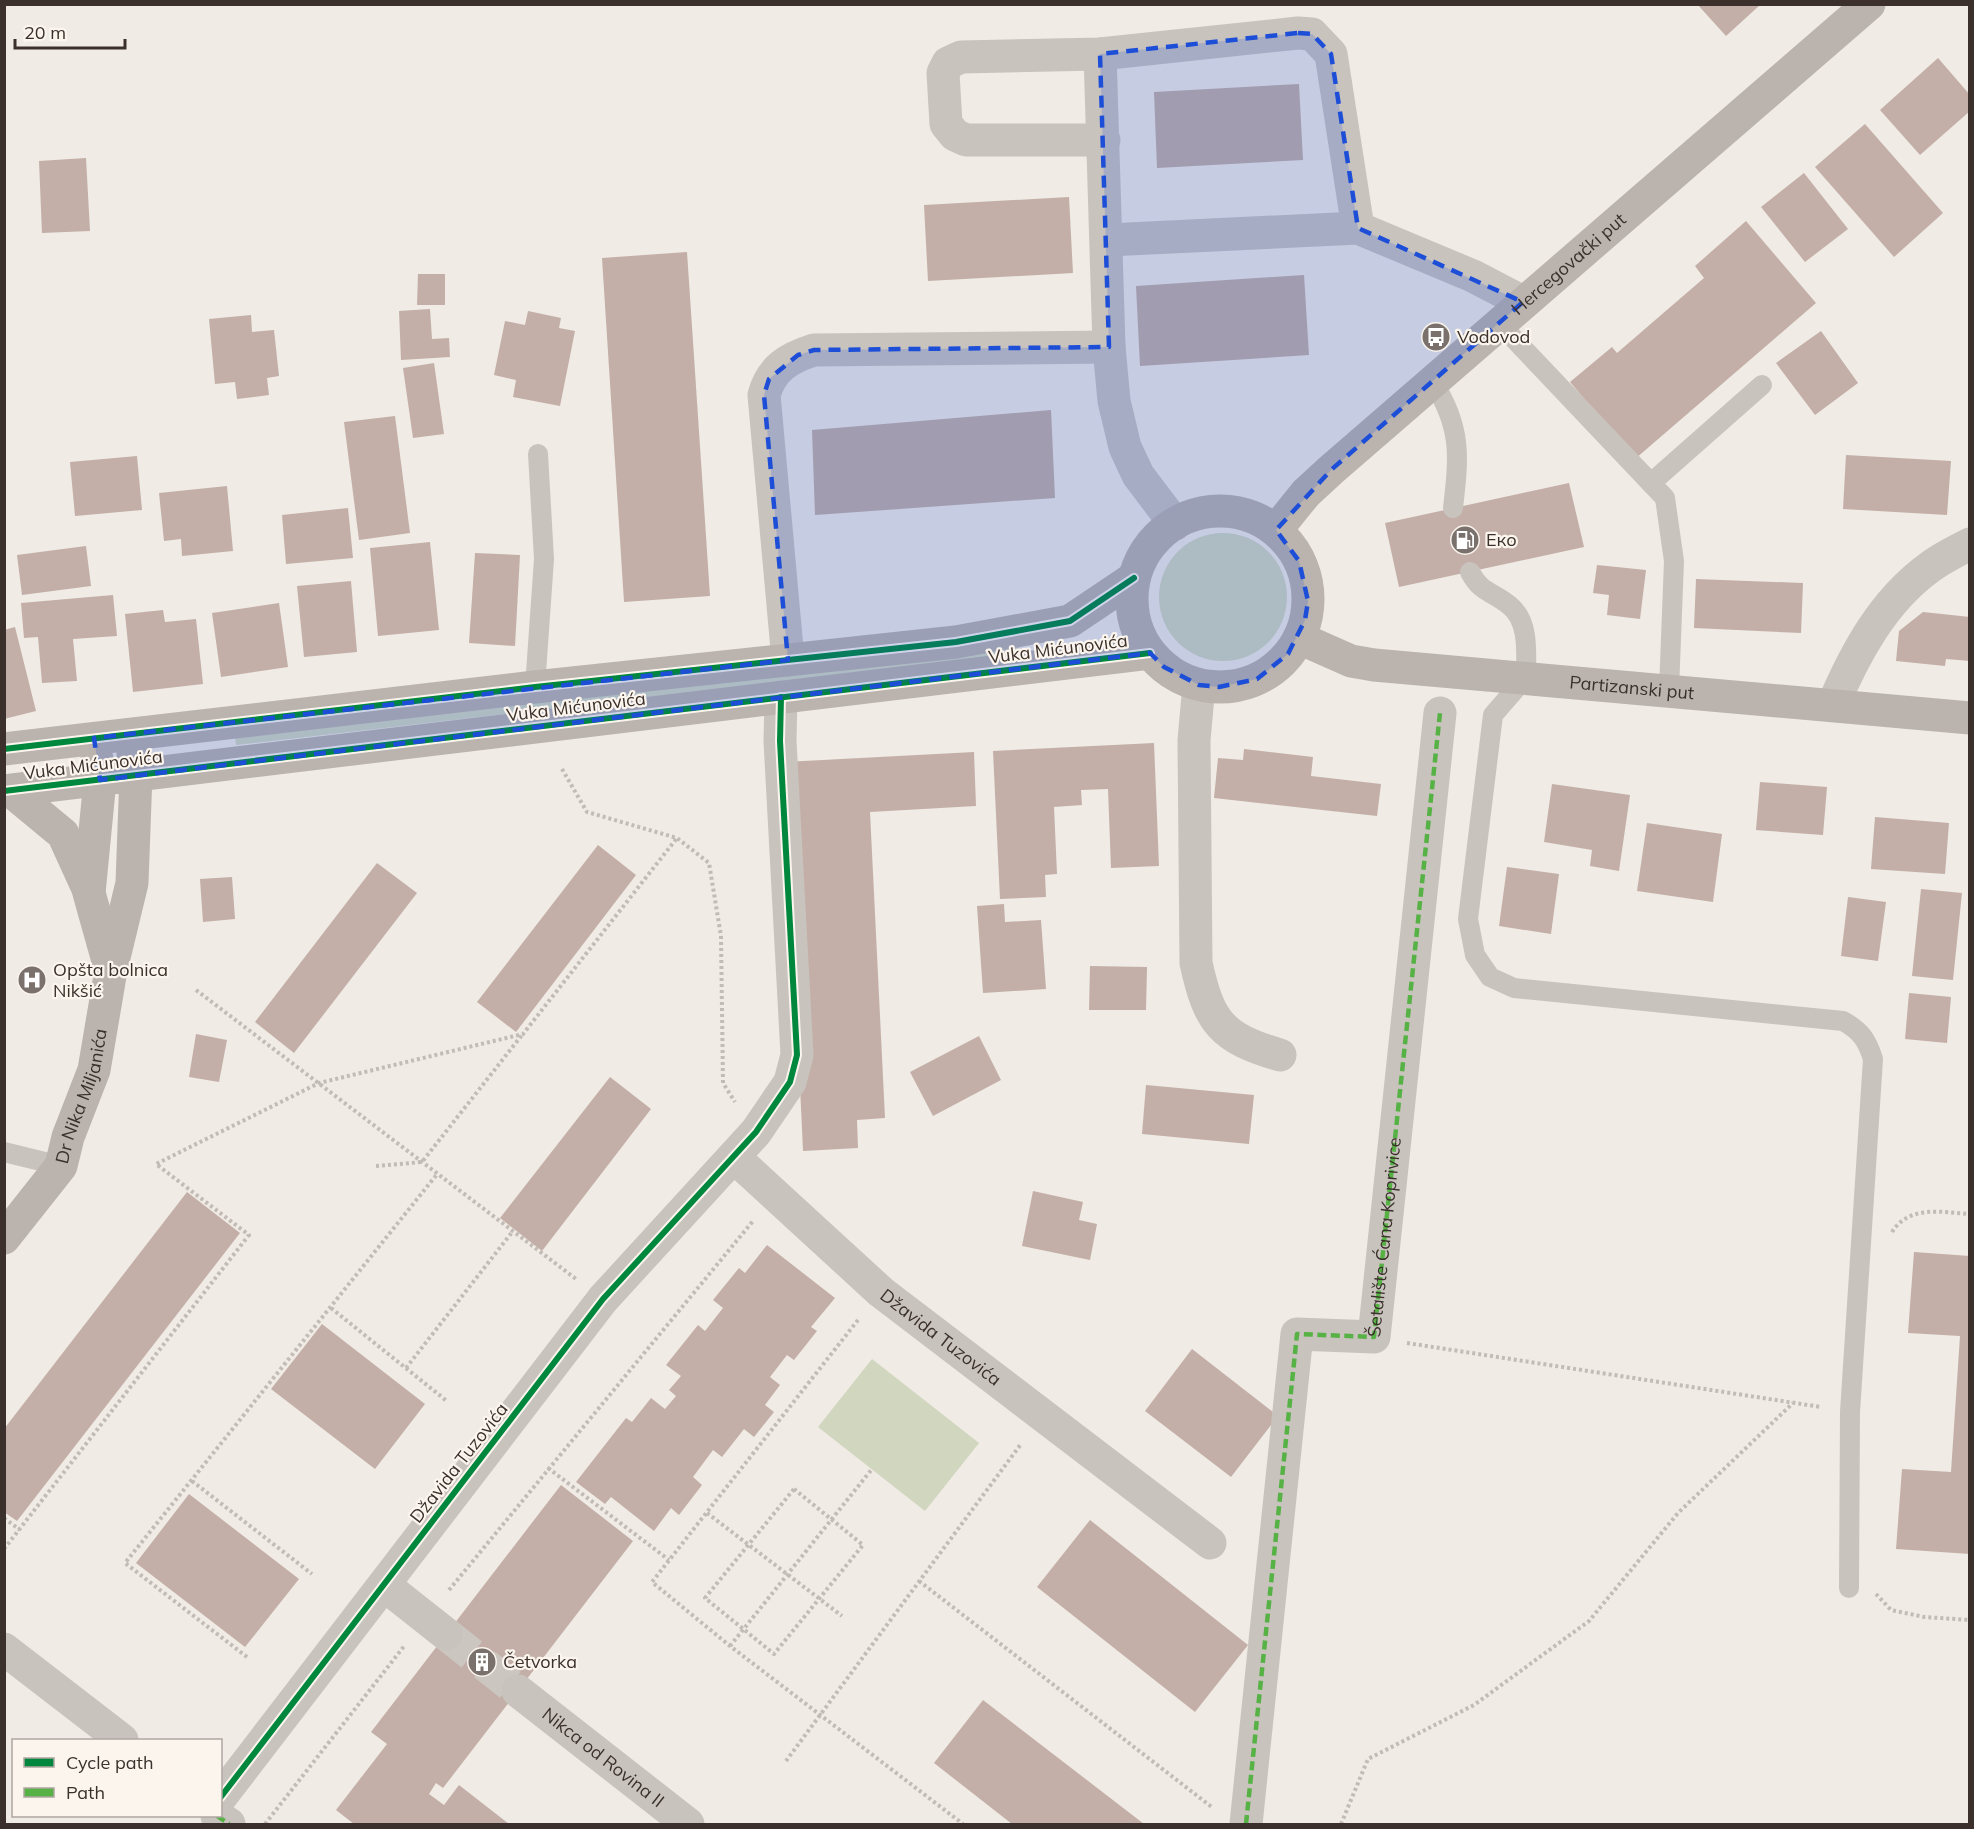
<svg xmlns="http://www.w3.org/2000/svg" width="1974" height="1829" font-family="Mulish,sans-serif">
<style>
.green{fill:#d1d6bf}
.building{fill:#c3afa7}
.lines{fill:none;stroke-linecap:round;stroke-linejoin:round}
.street-tunnel{stroke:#ccc6c0;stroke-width:33;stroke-dasharray:33 16;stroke-linecap:butt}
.path{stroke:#c2bbb6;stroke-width:4;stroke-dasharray:3 3;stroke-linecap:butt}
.lane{stroke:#c9c3be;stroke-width:20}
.street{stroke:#c9c3be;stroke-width:33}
.secondary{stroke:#bab3ae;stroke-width:33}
.quiet{stroke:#57b246;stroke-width:4.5;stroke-dasharray:9 4.5;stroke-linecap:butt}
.cycleway-casing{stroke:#fbf5ee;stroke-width:10}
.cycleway{stroke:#00873e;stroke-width:6}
.marked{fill:#1d4ed8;fill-opacity:0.2;stroke:#1d4ed8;stroke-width:4.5;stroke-dasharray:12 8;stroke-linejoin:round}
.labels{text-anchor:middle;stroke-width:4.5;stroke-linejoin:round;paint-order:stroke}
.street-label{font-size:18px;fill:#3b302b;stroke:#fbf5ee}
.poi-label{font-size:18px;fill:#3b302b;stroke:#fbf5ee;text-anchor:start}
</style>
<rect width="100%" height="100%" fill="#f0ebe5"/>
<g class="green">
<circle cx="1223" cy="597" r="64"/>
<path d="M1019,645L1020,655L236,745L235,736Z"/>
<path d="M872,1359L979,1443L925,1511L818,1427Z"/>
</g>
<g class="building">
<path d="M1697,4H1761L1726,36Z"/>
<path d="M1938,58L1970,95V111L1920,155L1880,110Z"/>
<path d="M1299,84L1303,160L1157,168L1154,92Z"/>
<path d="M1865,124L1943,213L1894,257L1815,167Z"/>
<path d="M86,158L90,231L42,233L39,161Z"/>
<path d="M1804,173L1848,229L1805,262L1761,207Z"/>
<path d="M1069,197L1073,273L928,281L924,205Z"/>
<path d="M1746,221L1816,303L1635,459L1570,382L1612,347L1617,353L1704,278L1695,266Z"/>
<path d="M687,252L710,596L624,602L602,258Z"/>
<path d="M418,274H445V305H417Z"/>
<path d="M1304,275L1309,355L1140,366L1136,286Z"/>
<path d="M430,309L432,339L449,338L450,357L401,360L399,311Z"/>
<path d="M528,311L561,318L559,328L575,331L560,406L513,397L516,380L494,375L505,321L525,325Z"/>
<path d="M251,315L252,332L274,330L279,376L267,378L269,395L237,399L235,382L215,384L209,319Z"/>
<path d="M1821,331L1858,383L1815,415L1776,363Z"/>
<path d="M434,363L444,434L413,438L403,368Z"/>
<path d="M1051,410L1055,498L815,515L812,430Z"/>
<path d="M395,416L410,533L359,540L344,422Z"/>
<path d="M1846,455L1951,461L1947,515L1843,509Z"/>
<path d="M137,456L142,510L75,516L70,462Z"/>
<path d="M1569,483L1584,547L1399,587L1385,523Z"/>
<path d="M227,486L233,551L182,556L181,539L164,541L159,493Z"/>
<path d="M348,508L353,558L286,564L282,515Z"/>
<path d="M430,542L439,630L378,636L370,548Z"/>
<path d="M86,546L91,586L22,595L17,555Z"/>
<path d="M475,553L520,555L515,646L469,643Z"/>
<path d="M1597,565L1646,570L1640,619L1607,615L1609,595L1593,593Z"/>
<path d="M1696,579L1803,583L1801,633L1694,628Z"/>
<path d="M351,581L357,652L304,657L297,586Z"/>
<path d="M113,595L117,636L73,639L77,681L42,683L38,637L24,638L21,603Z"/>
<path d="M279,603L288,667L221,677L212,613Z"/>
<path d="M163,610L165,622L196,619L203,684L133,692L125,614Z"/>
<path d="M1923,612L1970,617V661L1946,659L1945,666L1896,661L1899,631Z"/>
<path d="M15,627L36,711L4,719V630Z"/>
<path d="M1154,743L1159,866L1111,868L1108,789L1081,790L1082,805L1054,807L1057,874L1045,875L1046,897L1000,899L993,751Z"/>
<path d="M1244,749L1313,757L1311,776L1381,784L1377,816L1214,798L1218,758L1243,760Z"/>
<path d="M974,752L976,806L870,812L885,1118L857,1120L858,1148L803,1151L785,762Z"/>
<path d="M1760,782L1827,787L1823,835L1756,830Z"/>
<path d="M1552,784L1630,795L1619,871L1590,866L1592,850L1544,842Z"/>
<path d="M1875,817L1949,823L1945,874L1871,869Z"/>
<path d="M1647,823L1722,834L1713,902L1637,891Z"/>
<path d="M598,845L636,875L516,1032L477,1002Z"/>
<path d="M377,863L417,893L294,1053L255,1022Z"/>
<path d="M1507,867L1559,874L1551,934L1499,926Z"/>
<path d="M232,877L235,919L203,922L200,879Z"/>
<path d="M1921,889L1962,893L1953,980L1912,976Z"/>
<path d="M1848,897L1886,902L1878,961L1841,956Z"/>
<path d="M1004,904L1005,922L1041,920L1046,989L983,993L977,906Z"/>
<path d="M1090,966L1147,967L1146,1010H1089Z"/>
<path d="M1909,993L1951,997L1947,1043L1905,1039Z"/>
<path d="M196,1034L227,1040L219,1082L189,1077Z"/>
<path d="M979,1036L1001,1080L933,1116L910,1072Z"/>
<path d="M610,1077L651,1109L542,1251L500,1218Z"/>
<path d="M1146,1085L1254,1095L1249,1144L1142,1134Z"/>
<path d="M1033,1191L1083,1202L1079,1220L1097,1224L1090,1260L1022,1246Z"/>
<path d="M187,1192L240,1233L17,1521L4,1512V1429Z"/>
<path d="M767,1245L835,1298L811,1327L817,1331L794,1360L787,1355L770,1377L780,1385L765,1405L774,1412L754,1437L744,1429L722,1457L713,1450L693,1477L702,1485L679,1515L671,1508L654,1531L611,1497L605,1504L576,1482L626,1418L632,1422L651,1398L665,1409L676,1396L669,1390L681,1376L666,1365L698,1325L705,1331L723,1308L713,1300L739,1268L745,1273Z"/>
<path d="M1914,1252L1970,1256V1554L1896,1549L1902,1469L1951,1472L1960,1336L1908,1333Z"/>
<path d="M322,1324L425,1404L375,1469L271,1389Z"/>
<path d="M1192,1349L1278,1416L1231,1477L1145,1411Z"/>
<path d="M561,1485L633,1541L443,1788L436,1783L429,1794L444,1805L459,1785L509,1824H354L336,1810L387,1744L371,1732Z"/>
<path d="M189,1494L299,1579L245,1647L136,1563Z"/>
<path d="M1090,1520L1248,1645L1195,1712L1037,1587Z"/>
<path d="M983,1700L1144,1824H1012L934,1763Z"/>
</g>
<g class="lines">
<path class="street-tunnel" d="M446,1634L518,1691"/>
<g class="path">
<path d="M562,769L587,812L677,838L709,863L721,936L723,1083L735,1102"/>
<path d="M196,990L576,1279"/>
<path d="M376,1166L422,1162L522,1035"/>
<path d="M1892,1232C1909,1205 1941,1212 1970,1214"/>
<path d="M331,1308L448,1402"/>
<path d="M858,1320L652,1582L730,1646L963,1824"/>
<path d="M1407,1343L1821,1407"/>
<path d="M406,1368L513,1231"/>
<path d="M548,1468L669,1560"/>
<path d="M192,1481L312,1574"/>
<path d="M794,1489L863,1545L774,1654L705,1598Z"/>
<path d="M707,1513L842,1616"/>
<path d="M4,1518L20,1530"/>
<path d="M4,1549L249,1235L156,1164L319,1083L523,1034L677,838"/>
<path d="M919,1581L1213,1808"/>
<path d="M449,1590L753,1221"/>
<path d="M1876,1594L1891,1610L1924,1617L1970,1620"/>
<path d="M730,1646L872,1469"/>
<path d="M247,1657L125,1563L438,1173"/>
<path d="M786,1761L1021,1444"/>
<path d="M265,1824L405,1645"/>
<path d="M1341,1824L1368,1759L1474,1705L1589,1621L1678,1513L1793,1403"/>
</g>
<g class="lane">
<path d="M1499,323L1665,498L1674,561L1669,690"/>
<path d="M1433,382C1462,428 1459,456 1453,508"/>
<path d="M1651,483L1762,385"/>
<path d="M1470,572C1481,593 1492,591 1509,605C1530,621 1526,654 1526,677L1493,715L1468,919L1475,955L1490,977L1514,988L1843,1021C1861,1031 1867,1040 1873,1059L1850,1412L1849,1588"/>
<path d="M535,687L544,559L538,454"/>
<path d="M4,1152L61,1166"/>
</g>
<g class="street">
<path d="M1100,54L1109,347L1114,401L1125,447L1138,475L1175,524"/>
<path d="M1104,140H966L955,135L946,124L943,73L948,63L961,57L1100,54L1298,33L1312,34L1331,54L1358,228"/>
<path d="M1108,240L1358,228L1473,276L1523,302"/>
<path d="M788,660L764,395C771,369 788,358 814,350L1109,347"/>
<path d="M1199,685L1194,740L1196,963C1209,1022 1221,1038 1280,1055"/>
<path d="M1833,705C1855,653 1883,601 1930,567C1942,558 1956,551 1970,544"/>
<path id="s1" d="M735,1158L881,1292L1210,1543"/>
<path d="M384,1585L446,1634"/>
<path d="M4,1649L122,1740"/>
<path id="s2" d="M518,1691L688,1824"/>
<path d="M220,1798L603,1299L756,1132L790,1082L797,1055L780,741L781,697"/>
<path d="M217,1816L229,1824"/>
<path id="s3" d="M1246,1824L1297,1334L1374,1337L1440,713"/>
</g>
<g class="secondary">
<circle cx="1220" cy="599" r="88"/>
<path id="s4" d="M1276,530L1306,493L1331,470L1869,4"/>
<path id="s5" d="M1299,638L1351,661L1374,665L1970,718"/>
<path d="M4,749L535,687L956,642L1070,621L1134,578"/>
<path d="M97,759L100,780L89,893L110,968"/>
<path d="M4,791L1150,653"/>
<path d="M11,791L63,834L89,891"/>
<path id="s6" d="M4,1238L61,1166L68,1137L94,1070L111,970L132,883L136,774L133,754"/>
</g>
<g class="quiet">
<path d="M217,1816L229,1824"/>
<path d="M1246,1824L1297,1334L1374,1337L1440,713"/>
</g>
<g class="cycleway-casing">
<g id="cycleway">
<path d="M4,749L535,687L956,642L1070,621L1134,578"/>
<path d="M4,791L1150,653"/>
<path d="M220,1798L603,1299L756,1132L790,1082L797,1055L780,741L781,697"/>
</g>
</g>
<use href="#cycleway" class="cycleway"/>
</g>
<path class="marked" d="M1298,33L1312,34L1331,54L1358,228L1523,302L1331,470L1276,530L1299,561L1308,601L1305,620L1288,654L1257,679L1219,687L1199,685L1164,667L1150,653L100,780L94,738L788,660L764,395L769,379L798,355L814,350L1109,347L1100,54Z"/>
<defs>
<g id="bus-disc" transform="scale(1.5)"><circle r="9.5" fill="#7a716c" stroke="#fbf5ee"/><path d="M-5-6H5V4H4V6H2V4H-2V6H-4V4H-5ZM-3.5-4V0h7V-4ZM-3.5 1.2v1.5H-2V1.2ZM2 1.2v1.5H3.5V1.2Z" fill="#fff"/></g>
<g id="fuel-disc" transform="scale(1.5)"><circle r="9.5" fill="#7a716c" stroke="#fbf5ee"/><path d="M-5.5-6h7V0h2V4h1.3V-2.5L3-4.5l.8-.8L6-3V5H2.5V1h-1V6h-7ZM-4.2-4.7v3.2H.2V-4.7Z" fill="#fff"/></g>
<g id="hospital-disc" transform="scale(1.5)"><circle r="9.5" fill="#7a716c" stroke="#fbf5ee"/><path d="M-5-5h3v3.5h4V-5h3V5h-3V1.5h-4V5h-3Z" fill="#fff"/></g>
<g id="building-disc" transform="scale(1.5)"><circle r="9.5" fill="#7a716c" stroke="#fbf5ee"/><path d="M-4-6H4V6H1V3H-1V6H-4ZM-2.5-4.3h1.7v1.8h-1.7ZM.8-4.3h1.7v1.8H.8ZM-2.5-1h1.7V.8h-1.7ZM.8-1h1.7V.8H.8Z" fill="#fff"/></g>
</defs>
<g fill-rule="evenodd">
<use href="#bus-disc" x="1436" y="337"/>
<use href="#fuel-disc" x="1465" y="540"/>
<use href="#hospital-disc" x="32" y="980"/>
<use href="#building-disc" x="482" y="1662"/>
</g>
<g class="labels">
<g class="street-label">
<text dy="6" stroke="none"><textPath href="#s4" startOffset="396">Hercegovački put</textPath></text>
<text transform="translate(1058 649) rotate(-7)" y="6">Vuka Mićunovića</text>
<text dy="6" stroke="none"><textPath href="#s5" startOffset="339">Partizanski put</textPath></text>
<text transform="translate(576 707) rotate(-7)" y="6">Vuka Mićunovića</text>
<text transform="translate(93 765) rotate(-7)" y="6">Vuka Mićunovića</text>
<text dy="6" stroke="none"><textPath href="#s6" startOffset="165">Dr Nika Miljanića</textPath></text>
<text dy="6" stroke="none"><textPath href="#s3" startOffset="670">Šetalište Ćana Koprivice</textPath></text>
<text dy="6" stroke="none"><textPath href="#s1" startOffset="273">Džavida Tuzovića</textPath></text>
<text transform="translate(459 1463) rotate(-52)" y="6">Džavida Tuzovića</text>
<text dy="6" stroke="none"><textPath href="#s2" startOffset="108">Nikca od Rovina II</textPath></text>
</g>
<g class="poi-label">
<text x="1457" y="343">Vodovod</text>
<text x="1486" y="546">Еко</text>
<text x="53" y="976">Opšta bolnica<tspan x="53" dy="21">Nikšić</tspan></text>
<text x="503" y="1668">Četvorka</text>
</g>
</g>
<rect width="1974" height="1829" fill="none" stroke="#3b302b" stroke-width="12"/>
<rect x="12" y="1739" width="210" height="78" fill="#fbf5ee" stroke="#aea6a0" stroke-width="1.5"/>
<rect x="24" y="1758" width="30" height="9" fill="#00873e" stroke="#aea6a0" stroke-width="1.5"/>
<text x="66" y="1769" font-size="18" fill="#3b302b">Cycle path</text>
<rect x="24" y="1788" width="30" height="9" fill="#57b246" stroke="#aea6a0" stroke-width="1.5"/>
<text x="66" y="1799" font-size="18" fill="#3b302b">Path</text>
<path d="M15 39v9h110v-9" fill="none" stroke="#3b302b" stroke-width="3"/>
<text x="24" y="39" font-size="18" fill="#3b302b" stroke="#fbf5ee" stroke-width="4.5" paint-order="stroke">20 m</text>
</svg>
